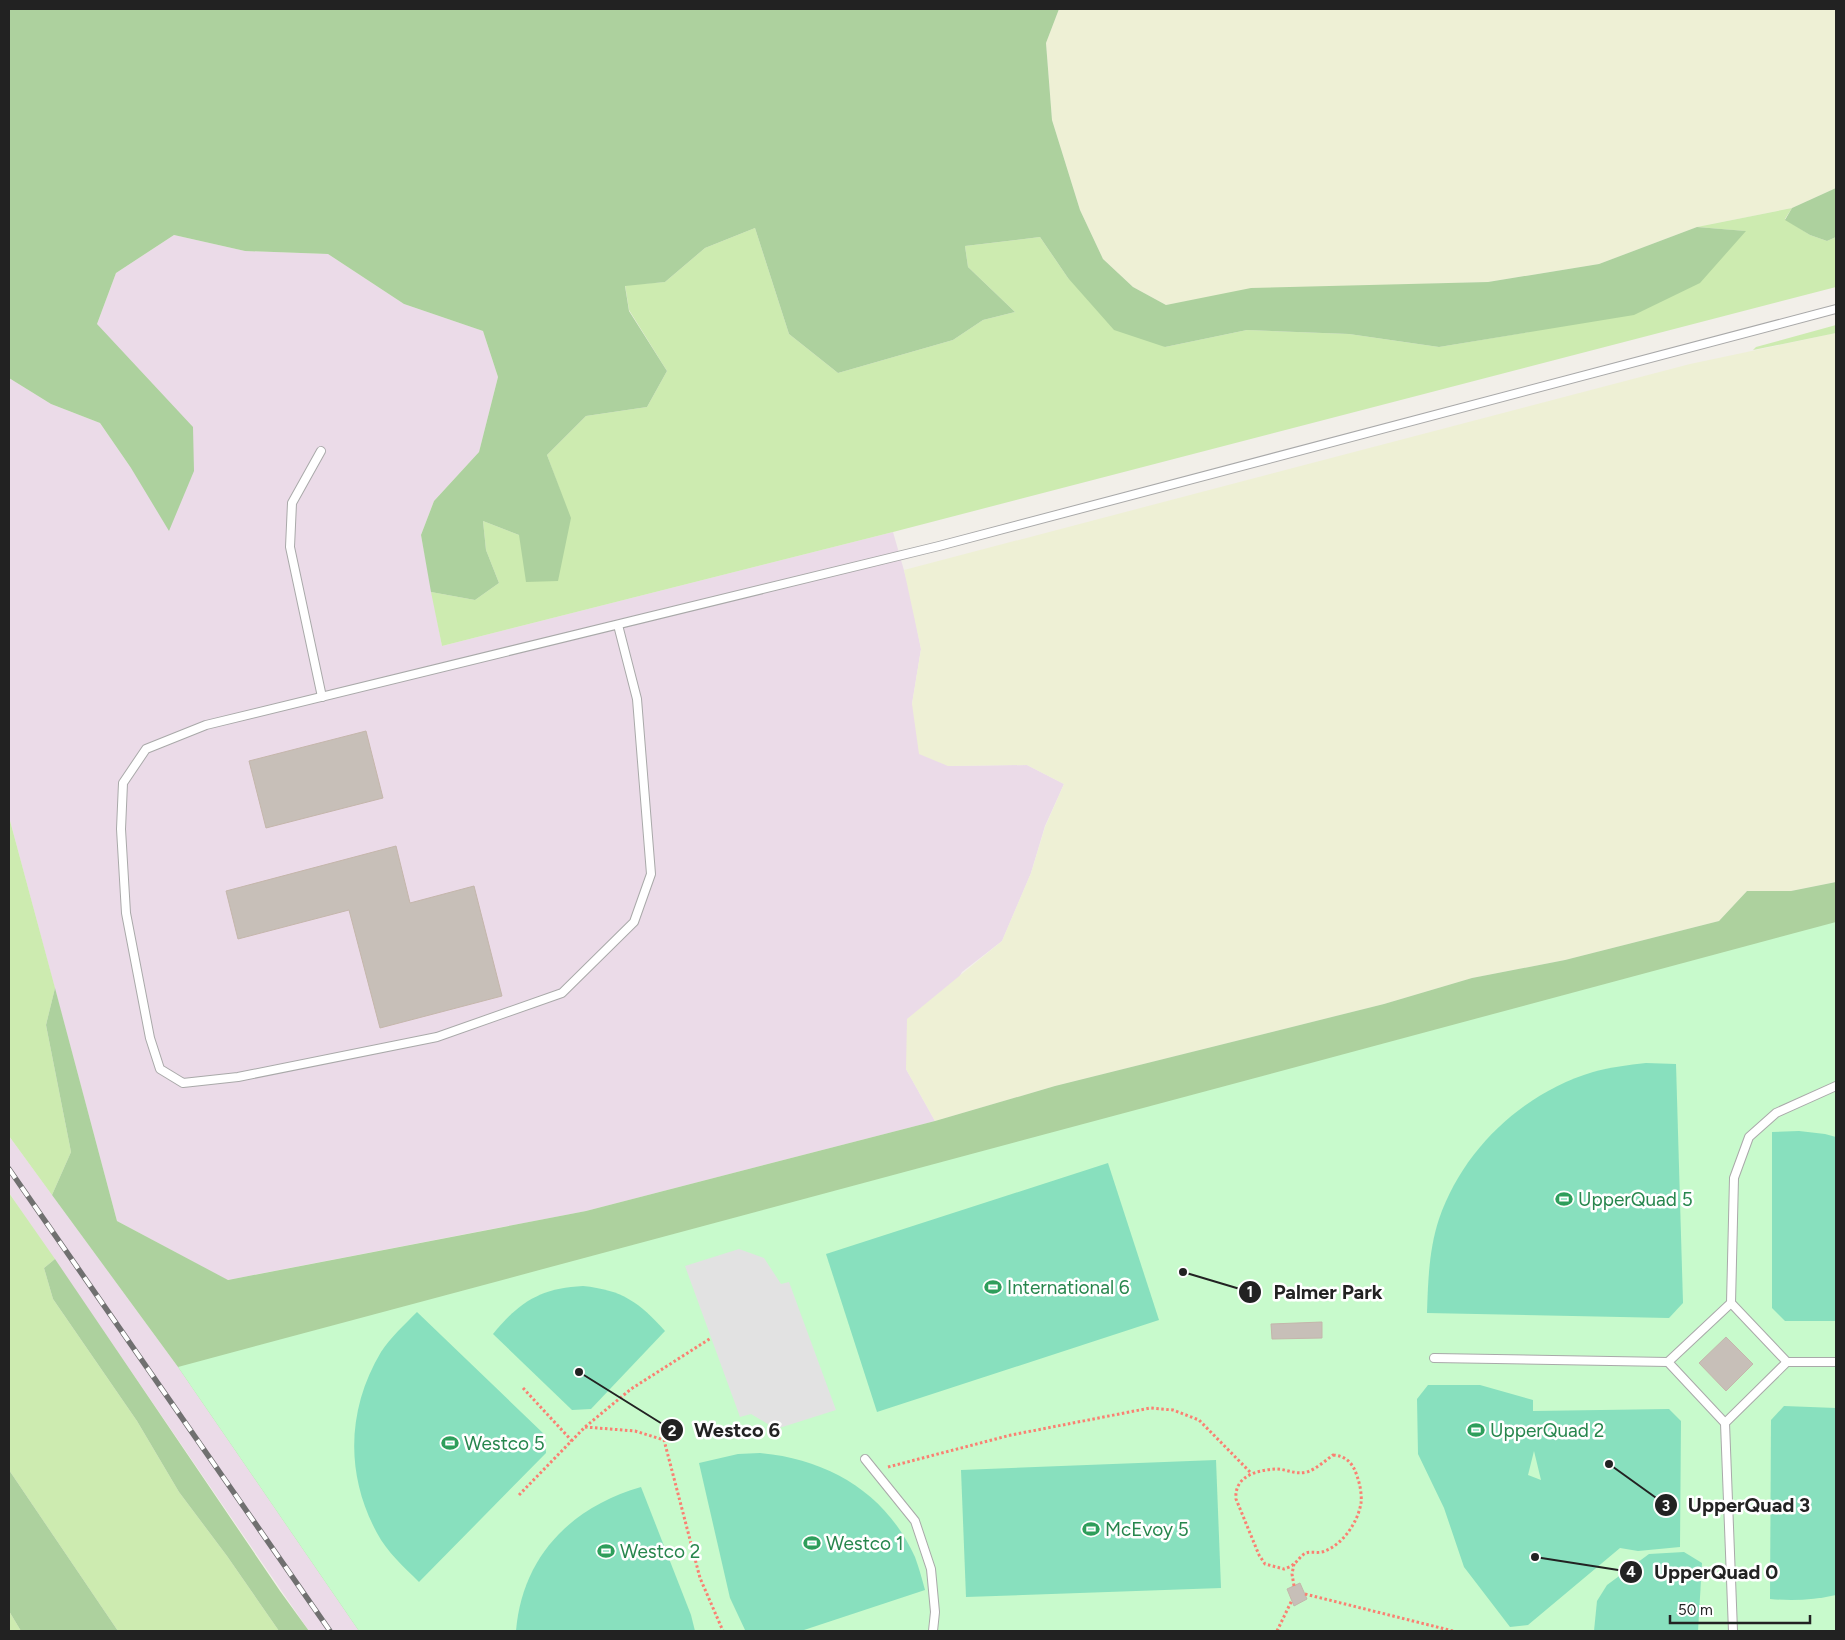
<svg xmlns="http://www.w3.org/2000/svg" width="1845" height="1640" font-family="Figtree,sans-serif">
<style>
.industrial{fill:#ebdbe8}
.farmland{fill:#eef0d5}
.grass{fill:#cdebb0}
.forest{fill:#add19e}
.park{fill:#c8facc}
.pitch{fill:#88e0be;fill-rule:evenodd}
.parking{fill:#e2e2e2}
.building{fill:#c7bfb8;stroke:#c4b6ab}
.lines{fill:none;stroke-linecap:round;stroke-linejoin:round}
.service-casing{stroke:#a9a9a9;stroke-width:10}
.path{stroke:#fa8072;stroke-width:3;stroke-dasharray:2.5 2.5;stroke-linecap:butt}
.service{stroke:#fff;stroke-width:8}
.rail-casing{stroke:#707070;stroke-width:5.5}
.rail{stroke:#fff;stroke-width:4;stroke-dasharray:11;stroke-linecap:butt}
.labels{text-anchor:middle;stroke-width:5;stroke-linejoin:round;paint-order:stroke}
.leisure-label{font-size:19px;fill:#27864d;stroke:#fff;text-anchor:start}
.leader{fill:none;stroke:#222;stroke-width:2}
.callout-dot{fill:#222;stroke:#fff;stroke-width:2}
.mark-label{font-size:15px;text-anchor:middle;font-weight:bold;fill:#fff}
.callout-label{font-size:20px;text-anchor:middle;font-weight:bold;fill:#222;stroke:#fff;stroke-width:5;stroke-linejoin:round;paint-order:stroke}
</style>
<rect width="100%" height="100%" fill="#f2efe9"/>
<g class="industrial">
<path d="M174,235L245,251L328,254L404,304L483,331L498,377L479,452L434,501L421,535L442,646L893,532L909,588L921,649L912,704L948,766L1027,765L1064,784L1045,826L1031,873L1002,941L962,972L906,1069L935,1121L586,1211L227,1280L117,1221L9,817V378L51,404L100,423L131,468L97,324L116,273Z"/>
<path d="M9,1136L178,1367L359,1631H309L9,1193Z"/>
</g>
<g class="farmland">
<path d="M1059,9H1836V188L1792,208L1697,227L1599,264L1488,282L1395,285L1204,298L1166,305L1133,287L1103,259L1080,210L1052,120L1046,43Z"/>
<path d="M1836,333V882L1791,891H1747L1719,921L1565,960L1472,978L1384,1004L1055,1086L935,1121L906,1069L907,1019L1002,941L1031,873L1045,827L1064,784L1027,765L948,766L919,754L912,704L921,649L904,570L1690,364Z"/>
</g>
<g class="grass">
<path d="M1792,208L1785,219L1810,235L1827,241L1836,237V287L893,532L442,646L431,592L475,600L499,583L486,550L483,521L519,535L570,518L547,455L586,416L647,407L667,371L629,310L625,285L665,282L705,248L755,228L789,334L838,373L953,340L983,320L1015,312L968,267L965,246L1040,237L1068,278L1165,347L1247,330L1349,334L1439,347L1529,332L1745,231L1697,227Z"/>
<path d="M1836,325V333L1753,350L1756,347Z"/>
<path d="M9,817L55,988L46,1025L71,1152L52,1195L9,1136Z"/>
<path d="M9,1193L55,1259L44,1268L53,1299L137,1421L179,1492L227,1556L279,1631H118L9,1470Z"/>
<path d="M9,1611L21,1631H9Z"/>
</g>
<g class="forest">
<path d="M9,9H1059L1046,43L1052,120L1080,210L1103,259L1133,287L1166,305L1251,288L1488,282L1599,264L1697,227L1746,231L1700,283L1634,315L1439,347L1349,334L1247,330L1165,347L1114,330L1068,278L1040,237L965,246L968,267L1015,312L983,320L953,340L838,373L789,334L755,228L705,248L665,282L625,286L629,311L667,371L647,407L586,416L547,455L571,518L558,581L526,582L519,535L483,521L486,550L499,583L475,600L431,592L421,535L434,501L479,452L498,377L483,331L404,304L328,254L245,251L174,235L116,273L97,324L193,427L194,471L169,531L131,468L100,423L51,404L9,378Z"/>
<path d="M1836,188V237L1827,241L1810,235L1785,220L1792,208Z"/>
<path d="M1836,882V942L359,1631L178,1367L52,1195L71,1152L46,1025L55,988L117,1221L228,1280L586,1211L935,1121L1055,1086L1384,1004L1472,978L1565,960L1719,921L1747,891H1791Z"/>
<path d="M55,1259L280,1591L309,1631H279L227,1556L179,1492L137,1421L53,1299L44,1268Z"/>
<path d="M9,1470L118,1631H21L9,1611Z"/>
</g>
<path class="park" d="M1836,922V1631H359L178,1367Z"/>
<g class="pitch">
<path d="M1646,1063L1676,1064L1683,1303L1669,1318L1427,1313C1428,1281 1429,1249 1439,1219C1463,1149 1523,1093 1593,1072C1611,1067 1628,1065 1646,1063Z"/>
<path d="M1799,1131L1825,1134L1836,1137V1321H1785L1772,1308V1132Z"/>
<path d="M1108,1163L1159,1320L877,1412L826,1254Z"/>
<path d="M583,1286C622,1290 639,1302 665,1331L591,1409L572,1410L493,1334C519,1302 541,1288 583,1286Z"/>
<path d="M417,1312L545,1435L546,1453L419,1582C404,1567 387,1552 377,1533C345,1474 347,1409 381,1352C391,1337 404,1325 417,1312Z"/>
<path d="M1428,1385H1480L1533,1400V1411L1669,1409L1681,1421L1680,1547L1638,1551L1620,1548L1528,1625L1510,1627L1464,1567L1444,1508L1418,1454L1417,1399ZM1534,1451L1541,1480L1528,1475Z"/>
<path d="M1784,1406L1836,1408V1595C1814,1600 1793,1601 1770,1599L1771,1420Z"/>
<path d="M760,1453C828,1459 886,1493 915,1557C919,1568 922,1579 925,1590L801,1631L745,1630L730,1598L699,1463L738,1454Z"/>
<path d="M1216,1460L1221,1588L966,1597L961,1470Z"/>
<path d="M641,1487L691,1615L695,1631H516C522,1557 571,1507 641,1487Z"/>
<path d="M1684,1552L1702,1563L1698,1631H1594L1597,1601L1607,1585L1649,1554Z"/>
</g>
<path class="parking" d="M739,1249L764,1258L781,1284L789,1282L836,1410L776,1429L751,1414L740,1417L685,1266Z"/>
<g class="building">
<path d="M366,731L383,798L266,828L249,761Z"/>
<path d="M396,846L410,903L474,886L502,996L380,1028L349,910L238,939L226,891Z"/>
<path d="M1322,1322V1338L1272,1339L1271,1324Z"/>
<path d="M1726,1337L1753,1364L1726,1391L1699,1363Z"/>
<path d="M1300,1583L1307,1599L1294,1606L1287,1589Z"/>
</g>
<g class="lines">
<g class="service-casing">
<g id="service">
<path d="M321,451L292,503L290,547L322,697"/>
<path d="M618,625L637,699L651,874L634,922L562,993L437,1037L238,1077L183,1083L160,1069L150,1038L126,913L121,829L123,783L146,749L206,725L939,546L1836,309"/>
<path d="M1836,1086L1776,1113L1749,1137L1734,1178L1731,1303L1787,1362H1836"/>
<path d="M1434,1358L1668,1362L1725,1423"/>
<path d="M1668,1362L1731,1303"/>
<path d="M865,1459L915,1521L931,1569L935,1612L933,1631"/>
<path d="M1733,1631L1725,1423L1787,1362"/>
</g>
</g>
<g class="path">
<path d="M523,1388L572,1441"/>
<path d="M585,1427L635,1431L664,1440L700,1578L723,1631"/>
<path d="M1333,1455C1346,1456 1353,1463 1357,1476C1360,1484 1362,1495 1361,1503C1358,1522 1343,1544 1325,1551C1319,1554 1311,1551 1306,1553C1301,1555 1298,1561 1294,1564C1292,1566 1287,1568 1284,1569L1265,1564L1259,1555L1236,1499C1234,1476 1257,1470 1276,1469C1287,1469 1295,1475 1307,1472C1316,1469 1325,1461 1333,1455Z"/>
<path d="M888,1467L1011,1435L1150,1408L1173,1410L1199,1420L1251,1473"/>
<path d="M519,1495L585,1427L631,1389L711,1338"/>
<path d="M1294,1586L1292,1574L1294,1564"/>
<path d="M1305,1594L1453,1631"/>
<path d="M1277,1631L1292,1600"/>
</g>
<use href="#service" class="service"/>
<g class="rail-casing">
<path id="rail" d="M9,1169L330,1631"/>
</g>
<use href="#rail" class="rail"/>
</g>
<defs>
<g id="stadium-bare" transform="scale(1.35)"><path d="M0-5a6.5 5 0 1 0 0 10a6.5 5 0 1 0 0-10ZM-3.5-1.8h7v3.6h-7Z" fill="#2e9e5b" stroke="#fff" stroke-width="2.5" paint-order="stroke"/></g>
</defs>
<g fill-rule="evenodd">
<use href="#stadium-bare" x="1564" y="1199"/>
<use href="#stadium-bare" x="993" y="1287"/>
<use href="#stadium-bare" x="1476" y="1430"/>
<use href="#stadium-bare" x="450" y="1443"/>
<use href="#stadium-bare" x="1091" y="1529"/>
<use href="#stadium-bare" x="812" y="1543"/>
<use href="#stadium-bare" x="606" y="1551"/>
</g>
<g class="labels">
<g class="leisure-label">
<text x="1578" y="1206">UpperQuad 5</text>
<text x="1007" y="1294">International 6</text>
<text x="1490" y="1437">UpperQuad 2</text>
<text x="464" y="1450">Westco 5</text>
<text x="1105" y="1536">McEvoy 5</text>
<text x="826" y="1550">Westco 1</text>
<text x="620" y="1558">Westco 2</text>
</g>
</g>
<path class="leader" d="M1183 1272L1250 1292M579 1372L672 1430M1609 1464L1666 1505M1535 1557L1631 1572"/>
<g class="callout-dot">
<circle cx="1183" cy="1272" r="5"/>
<circle cx="579" cy="1372" r="5"/>
<circle cx="1609" cy="1464" r="5"/>
<circle cx="1535" cy="1557" r="5"/>
<circle cx="1250" cy="1292" r="12"/>
<circle cx="672" cy="1430" r="12"/>
<circle cx="1666" cy="1505" r="12"/>
<circle cx="1631" cy="1572" r="12"/>
</g>
<g class="mark-label">
<text x="1250" y="1297">1</text>
<text x="672" y="1436">2</text>
<text x="1666" y="1511">3</text>
<text x="1631" y="1577">4</text>
</g>
<g class="callout-label">
<text x="1328" y="1299">Palmer Park</text>
<text x="737" y="1437">Westco 6</text>
<text x="1749" y="1512">UpperQuad 3</text>
<text x="1716" y="1579">UpperQuad 0</text>
</g>
<rect width="1845" height="1640" fill="none" stroke="#222222" stroke-width="20"/>
<path d="M1670 1615v8h140v-8" fill="none" stroke="#222222" stroke-width="2.5"/>
<text x="1678" y="1615" font-size="15" fill="#222222" stroke="#ffffff" stroke-width="4" paint-order="stroke">50 m</text>
</svg>
